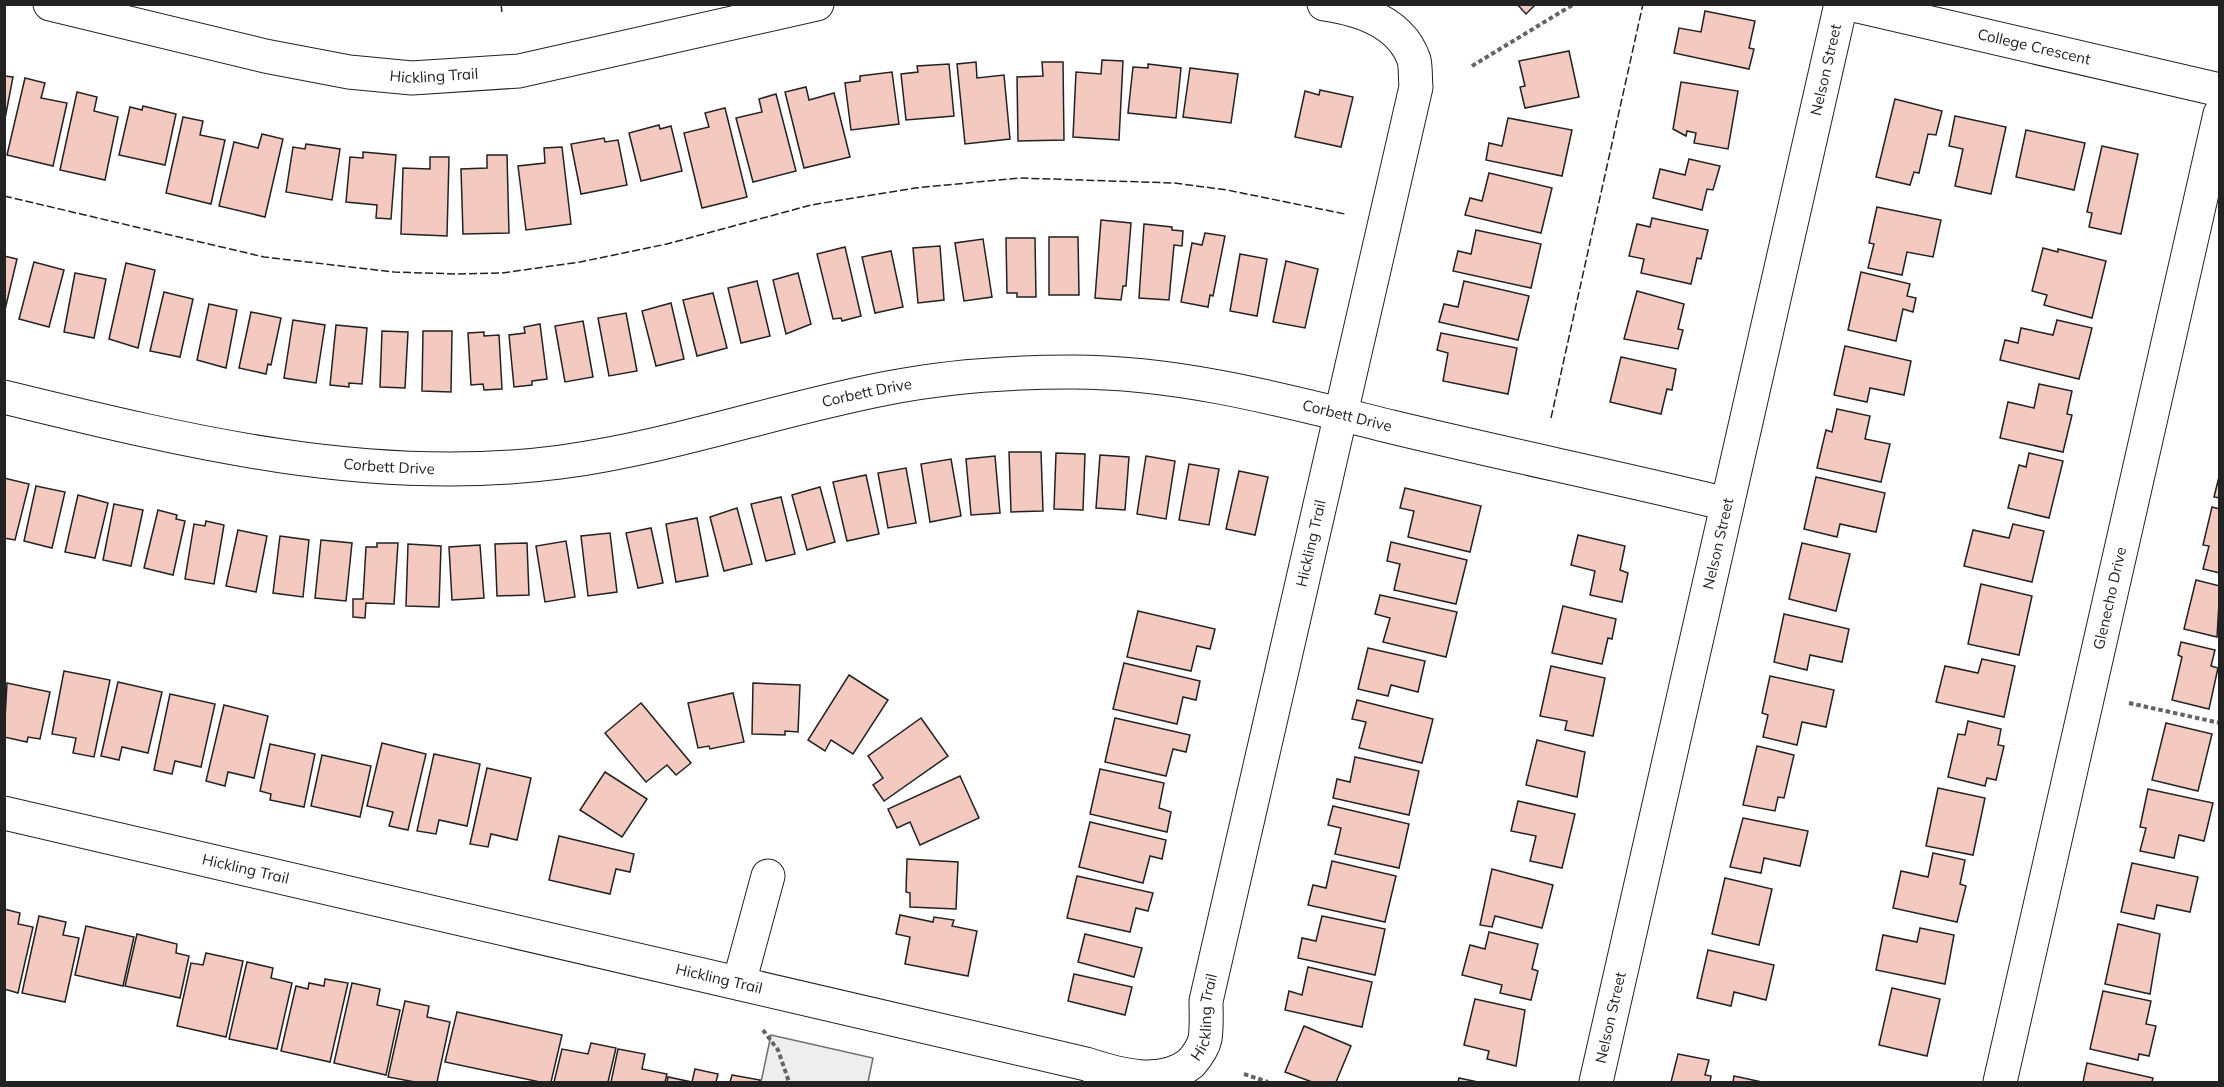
<svg xmlns="http://www.w3.org/2000/svg" width="2224" height="1087" font-family="Mulish,sans-serif">
<style>
.park{fill:#eee;stroke:#6f6f6f;stroke-width:1.5}
.building{fill:#f3c9c0;stroke:#222;stroke-width:1.5}
.lines{fill:none;stroke-linecap:round;stroke-linejoin:round}
.minor-casing{stroke:#222;stroke-width:35}
.path{stroke:#646464;stroke-width:4;stroke-dasharray:4.5 3;stroke-linecap:butt}
.minor{stroke:#fff;stroke-width:33}
.fence{stroke:#222;stroke-width:1.5;stroke-dasharray:8 3;stroke-linecap:butt}
.labels{text-anchor:middle;stroke-width:4.5;stroke-linejoin:round;paint-order:stroke}
.street-label{font-size:15px;fill:#222;stroke:#fff}
</style>
<rect width="100%" height="100%" fill="#fff"/>
<path class="park" d="M771,1035L873,1058L868,1082H761Z"/>
<g class="building">
<path d="M1517,4H1536L1526,14Z"/>
<path d="M1705,11L1755,21L1749,48L1754,49L1749,69L1674,53L1679,28L1701,32Z"/>
<path d="M1569,51L1579,97L1525,108L1520,87L1525,86L1519,61Z"/>
<path d="M1102,60L1123,61L1119,140L1073,137L1076,72L1101,74Z"/>
<path d="M976,62L977,78L1004,75L1010,139L965,144L957,64Z"/>
<path d="M1042,62H1063L1064,140L1018,141L1017,77L1043,76Z"/>
<path d="M949,64L954,116L906,120L901,74L918,72L917,66Z"/>
<path d="M1148,64L1181,68L1176,118L1128,113L1133,67L1148,68Z"/>
<path d="M1190,68L1238,74L1231,123L1183,117Z"/>
<path d="M892,72L899,124L851,130L845,83L860,81V76Z"/>
<path d="M4,76L13,77L4,124Z"/>
<path d="M25,78L45,83L41,98L67,103L53,166L7,155Z"/>
<path d="M1681,82L1738,91L1728,149L1694,143L1696,133L1687,131L1686,136L1673,129Z"/>
<path d="M806,87L809,100L834,93L850,157L804,168L785,92Z"/>
<path d="M1320,90L1353,97L1341,147L1295,137L1305,91L1319,95Z"/>
<path d="M77,92L97,97L94,111L118,117L105,180L60,170Z"/>
<path d="M776,94L796,171L753,182L736,118L762,112L759,99Z"/>
<path d="M1895,99L1942,111L1936,135L1928,134L1919,173L1914,172L1910,185L1876,177Z"/>
<path d="M143,106L176,114L165,165L119,155L130,107L142,110Z"/>
<path d="M725,108L747,197L702,208L684,133L709,127L705,113Z"/>
<path d="M1955,116L2006,127L1991,194L1955,186L1963,149L1949,146Z"/>
<path d="M183,117L203,121L200,135L225,140L211,204L166,193Z"/>
<path d="M1508,118L1572,130L1562,176L1486,160L1489,143L1502,146Z"/>
<path d="M659,125L660,129L671,126L682,171L641,181L629,133Z"/>
<path d="M2026,130L2085,143L2074,190L2016,177Z"/>
<path d="M262,134L283,139L265,217L219,206L234,142L258,148Z"/>
<path d="M604,138L605,142L618,140L627,185L581,194L571,144Z"/>
<path d="M306,144L340,149L332,200L286,192L293,147L305,149Z"/>
<path d="M2102,146L2138,154L2121,234L2089,227L2092,213L2087,212Z"/>
<path d="M562,147L571,224L526,230L518,166L545,163L544,148Z"/>
<path d="M363,152L396,155L391,219L376,218L377,205L346,202L350,157L363,158Z"/>
<path d="M487,155H507L509,233L463,234L461,169L487,168Z"/>
<path d="M430,157H449L447,236L401,234L403,168L430,169Z"/>
<path d="M1689,159L1720,166L1713,190L1707,189L1702,210L1653,198L1660,169L1685,175Z"/>
<path d="M1489,173L1552,188L1541,233L1465,215L1470,198L1482,201Z"/>
<path d="M1877,207L1941,220L1933,257L1907,252L1902,275L1868,268L1874,244L1869,243Z"/>
<path d="M1652,218L1708,230L1701,259L1697,258L1691,284L1641,273L1644,259L1629,256L1637,224L1650,227Z"/>
<path d="M1101,220L1131,223L1126,286H1123L1121,300L1095,298Z"/>
<path d="M1144,224L1172,227V230L1183,231L1182,246L1174,245L1169,300L1139,298Z"/>
<path d="M1476,230L1541,244L1531,288L1453,271L1458,251L1471,254Z"/>
<path d="M1205,233L1225,236L1213,296L1210,295L1208,307L1181,302L1192,243L1202,245Z"/>
<path d="M1049,237H1078L1079,295H1049Z"/>
<path d="M1006,238H1035L1036,297H1017V293H1007Z"/>
<path d="M983,239L992,297L964,301L955,243Z"/>
<path d="M940,246L944,300L918,303L913,248Z"/>
<path d="M845,247L861,316L842,321L841,318L833,319L817,254Z"/>
<path d="M2043,248L2058,252V249L2106,261L2092,318L2044,305L2047,295L2032,291Z"/>
<path d="M891,251L903,307L875,313L862,257Z"/>
<path d="M1240,254L1267,259L1257,316L1230,311Z"/>
<path d="M4,256L17,259L4,314Z"/>
<path d="M1286,261L1318,269L1305,328L1273,322Z"/>
<path d="M34,262L64,270L49,327L19,319Z"/>
<path d="M126,263L155,270L138,348L109,339Z"/>
<path d="M1861,272L1910,284L1907,296L1916,298L1913,312L1903,309L1896,341L1848,330Z"/>
<path d="M75,273L106,279L94,338L64,332Z"/>
<path d="M798,273L811,324L786,334L773,280Z"/>
<path d="M757,281L770,336L741,343L728,288Z"/>
<path d="M1464,281L1529,296L1518,340L1439,322L1444,304L1458,307Z"/>
<path d="M1637,291L1684,304L1678,329L1683,330L1678,349L1624,339Z"/>
<path d="M164,292L193,299L180,357L150,351Z"/>
<path d="M713,293L727,348L697,356L683,300Z"/>
<path d="M671,303L684,359L656,366L642,311Z"/>
<path d="M209,304L237,310L226,368L197,360Z"/>
<path d="M251,312L281,318L271,365L268,364L266,374L239,368Z"/>
<path d="M626,313L637,371L609,376L598,318Z"/>
<path d="M293,320L325,325L316,383L284,378Z"/>
<path d="M2057,320L2092,328L2079,379L2000,360L2005,340L2018,343L2021,328L2053,335Z"/>
<path d="M583,321L593,377L565,382L555,326Z"/>
<path d="M540,324L547,379L532,381V385L514,387L509,335L525,333L524,327Z"/>
<path d="M336,325L367,328L362,384L349,383V387L330,385Z"/>
<path d="M382,331L408,332L405,388L380,387Z"/>
<path d="M423,331H452L451,392L422,391Z"/>
<path d="M484,332V336L499,335L502,389L484,390L483,384L471,385L468,333Z"/>
<path d="M1441,333L1517,348L1508,394L1443,381L1448,353L1437,350Z"/>
<path d="M1845,346L1911,361L1904,395L1870,388L1867,402L1834,395Z"/>
<path d="M1621,357L1676,369L1672,390L1667,389L1661,414L1610,402Z"/>
<path d="M2039,384L2072,391L2067,414L2072,415L2063,452L2000,438L2008,402L2034,408Z"/>
<path d="M1837,409L1870,416L1865,439L1890,444L1881,482L1817,468L1826,430L1832,432Z"/>
<path d="M1009,452H1041L1043,511L1011,512Z"/>
<path d="M1056,453L1085,454L1083,510L1054,509Z"/>
<path d="M2029,453L2063,461L2049,518L2008,508L2019,465L2026,467Z"/>
<path d="M1100,455L1129,457L1125,510L1096,508Z"/>
<path d="M995,456L1000,513L971,515L966,459Z"/>
<path d="M1146,456L1175,461L1166,519L1137,514Z"/>
<path d="M951,459L961,516L930,522L921,464Z"/>
<path d="M1189,464L1219,469L1209,525L1179,520Z"/>
<path d="M906,468L916,523L888,528L878,473Z"/>
<path d="M1239,471L1268,477L1255,535L1226,529Z"/>
<path d="M2220,473V498L2214,497Z"/>
<path d="M866,475L879,534L847,541L833,482Z"/>
<path d="M1816,477L1885,493L1876,532L1840,524L1837,537L1804,529Z"/>
<path d="M4,478L29,484L15,540L4,538Z"/>
<path d="M36,486L65,492L52,548L24,541Z"/>
<path d="M820,487L835,542L807,550L792,495Z"/>
<path d="M1405,488L1481,506L1470,552L1408,537L1414,511L1400,508Z"/>
<path d="M78,495L108,503L95,558L65,552Z"/>
<path d="M781,497L795,554L766,561L751,504Z"/>
<path d="M114,504L143,510L131,566L103,560Z"/>
<path d="M2212,507L2220,509V573L2203,569L2209,546L2203,545Z"/>
<path d="M737,508L752,564L724,571L710,517Z"/>
<path d="M158,510L177,515L176,519L185,521L173,575L144,568Z"/>
<path d="M697,518L708,576L676,582L666,524Z"/>
<path d="M206,521L224,525L214,584L185,579L194,524L205,526Z"/>
<path d="M2013,524L2044,531L2032,582L1964,566L1973,530L2009,538Z"/>
<path d="M651,528L663,583L638,588L626,533Z"/>
<path d="M238,530L267,536L256,592L226,586Z"/>
<path d="M610,533L617,592L588,596L581,536Z"/>
<path d="M1578,535L1625,546L1620,570L1628,573L1622,602L1590,595L1595,571L1571,565Z"/>
<path d="M280,536L309,540L303,597L273,593Z"/>
<path d="M321,540L352,543L346,601L315,598Z"/>
<path d="M566,541L575,597L545,602L536,546Z"/>
<path d="M1391,542L1467,560L1456,604L1394,590L1400,564L1387,561Z"/>
<path d="M377,543H398L394,604L366,603L365,618L353,617V599H363L366,547H377Z"/>
<path d="M527,543L529,595L497,596L495,544Z"/>
<path d="M1802,543L1850,554L1836,611L1789,599Z"/>
<path d="M408,544L441,546L439,607L406,606Z"/>
<path d="M480,545L484,598L452,600L449,547Z"/>
<path d="M2196,580L2220,586L2217,637L2184,629Z"/>
<path d="M1981,584L2032,596L2019,655L1968,644Z"/>
<path d="M1380,595L1457,612L1446,657L1383,642L1390,618L1375,614Z"/>
<path d="M1563,606L1616,619L1612,639L1608,638L1602,664L1552,653Z"/>
<path d="M1138,611L1215,629L1210,649L1197,646L1191,671L1127,657Z"/>
<path d="M1784,614L1849,629L1842,662L1810,655L1807,670L1774,662Z"/>
<path d="M2181,642L2215,650L2211,666L2218,668L2209,709L2172,700L2182,657L2178,655Z"/>
<path d="M1368,648L1425,661L1418,692L1391,685L1388,696L1358,689Z"/>
<path d="M1982,659L2015,666L2004,717L1936,702L1945,666L1978,673Z"/>
<path d="M1124,663L1200,681L1196,700L1183,697L1177,724L1113,709Z"/>
<path d="M1551,666L1605,678L1593,736L1565,730L1567,721L1540,716Z"/>
<path d="M64,671L110,680L94,757L73,753L76,738L52,734Z"/>
<path d="M849,675L888,700L853,754L831,740L825,751L808,740Z"/>
<path d="M1770,676L1834,690L1826,727L1802,722L1797,745L1763,737L1768,715L1762,713Z"/>
<path d="M118,682L162,692L148,753L122,747L119,760L101,756Z"/>
<path d="M7,683L50,692L40,739L28,737L27,742L4,737Z"/>
<path d="M753,683L800,685L798,732L785,731V735L752,734Z"/>
<path d="M733,693L744,742L710,749L709,746L698,748L688,703Z"/>
<path d="M170,694L215,704L201,767L175,761L172,774L154,770Z"/>
<path d="M1357,700L1433,719L1422,763L1359,748L1366,722L1352,719Z"/>
<path d="M641,703L691,763L676,775L667,765L646,782L605,733Z"/>
<path d="M224,705L268,716L254,778L228,772L225,786L206,781Z"/>
<path d="M921,718L948,756L884,801L873,785L883,778L868,756Z"/>
<path d="M1115,718L1190,735L1186,752L1173,749L1166,776L1105,762Z"/>
<path d="M1968,721L2001,729L1998,745L2004,746L1996,780L1987,778L1985,786L1948,777L1958,734L1965,735Z"/>
<path d="M2166,723L2212,734L2198,791L2152,780Z"/>
<path d="M1537,740L1585,752L1577,797L1526,785Z"/>
<path d="M382,743L426,754L408,830L389,826L393,812L367,806Z"/>
<path d="M270,744L315,754L304,807L270,800L271,794L260,791Z"/>
<path d="M1757,746L1794,755L1784,798L1778,797L1775,811L1743,805Z"/>
<path d="M434,754L480,764L467,826L439,820L436,834L417,831Z"/>
<path d="M322,755L371,766L360,817L311,806Z"/>
<path d="M1355,757L1419,771L1409,815L1333,798L1337,779L1350,782Z"/>
<path d="M487,768L531,778L517,840L491,834L488,847L470,844Z"/>
<path d="M1100,769L1164,783L1159,808L1171,812L1167,832L1090,814Z"/>
<path d="M605,772L647,799L622,837L580,810Z"/>
<path d="M960,776L979,818L920,845L910,822L897,828L888,809Z"/>
<path d="M1938,788L1985,798L1973,855L1926,846Z"/>
<path d="M2148,789L2213,803L2204,841L2179,835L2174,858L2140,851L2146,828L2140,827Z"/>
<path d="M1518,801L1575,814L1562,868L1530,861L1536,836L1511,831Z"/>
<path d="M1333,806L1409,824L1399,868L1335,854L1341,828L1328,825Z"/>
<path d="M1743,818L1808,831L1800,866L1764,858L1761,873L1730,867Z"/>
<path d="M1090,822L1166,840L1162,859L1150,856L1143,883L1079,867Z"/>
<path d="M559,836L634,854L630,872L616,869L610,894L549,880Z"/>
<path d="M1933,853L1965,860L1960,884L1966,886L1957,922L1893,908L1901,871L1928,877Z"/>
<path d="M907,859L958,862L956,909L910,907V893L906,892Z"/>
<path d="M1332,861L1396,876L1385,922L1308,905L1313,885L1326,888Z"/>
<path d="M2132,863L2198,877L2190,912L2157,905L2154,919L2121,912Z"/>
<path d="M1492,869L1553,885L1542,928L1495,916L1492,927L1480,925Z"/>
<path d="M1077,876L1153,893L1148,911L1136,908L1130,932L1067,918Z"/>
<path d="M1725,878L1772,889L1759,945L1712,934Z"/>
<path d="M4,909L20,913L18,924L33,927L18,993L4,989Z"/>
<path d="M900,915L933,922L934,917L954,920L952,926L977,931L968,976L905,964L910,937L896,934Z"/>
<path d="M39,916L66,922L63,935L79,938L65,1002L22,993Z"/>
<path d="M1322,916L1385,929L1375,975L1298,958L1302,938L1316,941Z"/>
<path d="M2118,924L2160,934L2150,994L2105,984Z"/>
<path d="M86,926L134,937L123,986L75,975Z"/>
<path d="M1920,928L1954,935L1945,984L1876,970L1883,935L1917,942Z"/>
<path d="M1489,932L1538,944L1532,969L1538,971L1531,1000L1500,993L1502,985L1462,975L1470,945L1485,949Z"/>
<path d="M137,934L177,944L176,953L189,956L180,998L125,986Z"/>
<path d="M1085,934L1142,948L1134,977L1078,962Z"/>
<path d="M1708,950L1774,965L1766,1000L1734,992L1731,1006L1697,998Z"/>
<path d="M206,953L243,961L226,1037L177,1026L191,963L203,965Z"/>
<path d="M247,962L273,968L271,978L292,983L277,1049L229,1039Z"/>
<path d="M1308,967L1372,982L1362,1027L1285,1010L1289,991L1302,995Z"/>
<path d="M1074,974L1132,987L1125,1015L1068,1001Z"/>
<path d="M325,979L348,983L330,1062L281,1051L296,986L308,989L309,983L324,986Z"/>
<path d="M352,983L380,989L377,1005L400,1010L386,1075L334,1063Z"/>
<path d="M1892,988L1940,999L1927,1056L1879,1045Z"/>
<path d="M2103,991L2151,1001L2146,1024L2156,1026L2149,1056L2139,1054L2138,1060L2090,1049Z"/>
<path d="M1475,999L1525,1010L1516,1066L1487,1059L1489,1051L1464,1045Z"/>
<path d="M405,1001L429,1006L427,1017L450,1022L437,1082H415L388,1077Z"/>
<path d="M457,1012L562,1035L551,1082H540L445,1062Z"/>
<path d="M1304,1026L1351,1046L1336,1082H1312L1285,1072Z"/>
<path d="M591,1043L616,1048L608,1082H554L562,1049L588,1054Z"/>
<path d="M618,1049L645,1054L642,1069L667,1074L665,1082H611Z"/>
<path d="M1678,1054L1709,1060L1705,1075L1711,1076L1710,1082H1671Z"/>
<path d="M2087,1063L2153,1078L2152,1082H2083Z"/>
<path d="M695,1069L718,1074L716,1082H667L668,1077L692,1082Z"/>
<path d="M732,1075L760,1080L759,1082H730Z"/>
<path d="M1734,1076L1762,1082H1733Z"/>
<path d="M1459,1078L1478,1082H1458Z"/>
</g>
<g class="lines">
<g class="minor-casing">
<g id="minor">
<path id="s1" d="M50,4L265,56L349,72L412,78L519,71L817,4"/>
<path id="s2" d="M1849,4L2220,90"/>
<path id="s3" d="M4,397C188,442 371,487 561,462C672,447 778,409 888,388C948,376 1011,372 1072,372C1181,372 1287,401 1392,427C1504,454 1616,477 1727,504"/>
<path id="s4" d="M4,813L1086,1064C1119,1075 1162,1087 1191,1063C1197,1056 1203,1048 1205,1039C1207,1027 1206,1013 1206,1001L1416,87C1415,79 1416,68 1414,60C1401,22 1359,9 1324,4"/>
<path d="M739,983L768,876"/>
<path id="s5" d="M1596,1082L1841,4"/>
<path id="s6" d="M2000,1082L2220,114"/>
</g>
</g>
<g class="path">
<path d="M1472,66L1574,4"/>
<path d="M2129,703L2220,723"/>
<path d="M763,1030L778,1050L789,1082"/>
<path d="M1244,1074L1268,1082"/>
</g>
<use href="#minor" class="minor"/>
<g class="fence">
<path d="M501,4L502,13"/>
<path d="M4,196L264,257L394,272L458,274L502,273L580,262L667,244L811,205L915,188L1019,178L1174,183L1227,190L1345,214"/>
<path d="M1551,418L1643,4"/>
</g>
</g>
<g class="labels">
<g class="street-label">
<text dy="5" stroke="none"><textPath href="#s2" startOffset="190">College Crescent</textPath></text>
<text dy="5" stroke="none"><textPath href="#s5" startOffset="1038">Nelson Street</textPath></text>
<text dy="5" stroke="none"><textPath href="#s1" startOffset="392">Hickling Trail</textPath></text>
<text dy="5" stroke="none"><textPath href="#s3" startOffset="878">Corbett Drive</textPath></text>
<text dy="5" stroke="none"><textPath href="#s3" startOffset="1364">Corbett Drive</textPath></text>
<text dy="5" stroke="none"><textPath href="#s3" startOffset="392">Corbett Drive</textPath></text>
<text dy="5" stroke="none"><textPath href="#s4" startOffset="1756">Hickling Trail</textPath></text>
<text dy="5" stroke="none"><textPath href="#s5" startOffset="552">Nelson Street</textPath></text>
<text dy="5" stroke="none"><textPath href="#s6" startOffset="496">Glenecho Drive</textPath></text>
<text dy="5" stroke="none"><textPath href="#s4" startOffset="248">Hickling Trail</textPath></text>
<text dy="5" stroke="none"><textPath href="#s4" startOffset="734">Hickling Trail</textPath></text>
<text dy="5" stroke="none"><textPath href="#s4" startOffset="1270">Hickling Trail</textPath></text>
<text dy="5" stroke="none"><textPath href="#s5" startOffset="66">Nelson Street</textPath></text>
</g>
</g>
<rect width="2224" height="1087" fill="none" stroke="#222222" stroke-width="12"/>
</svg>
